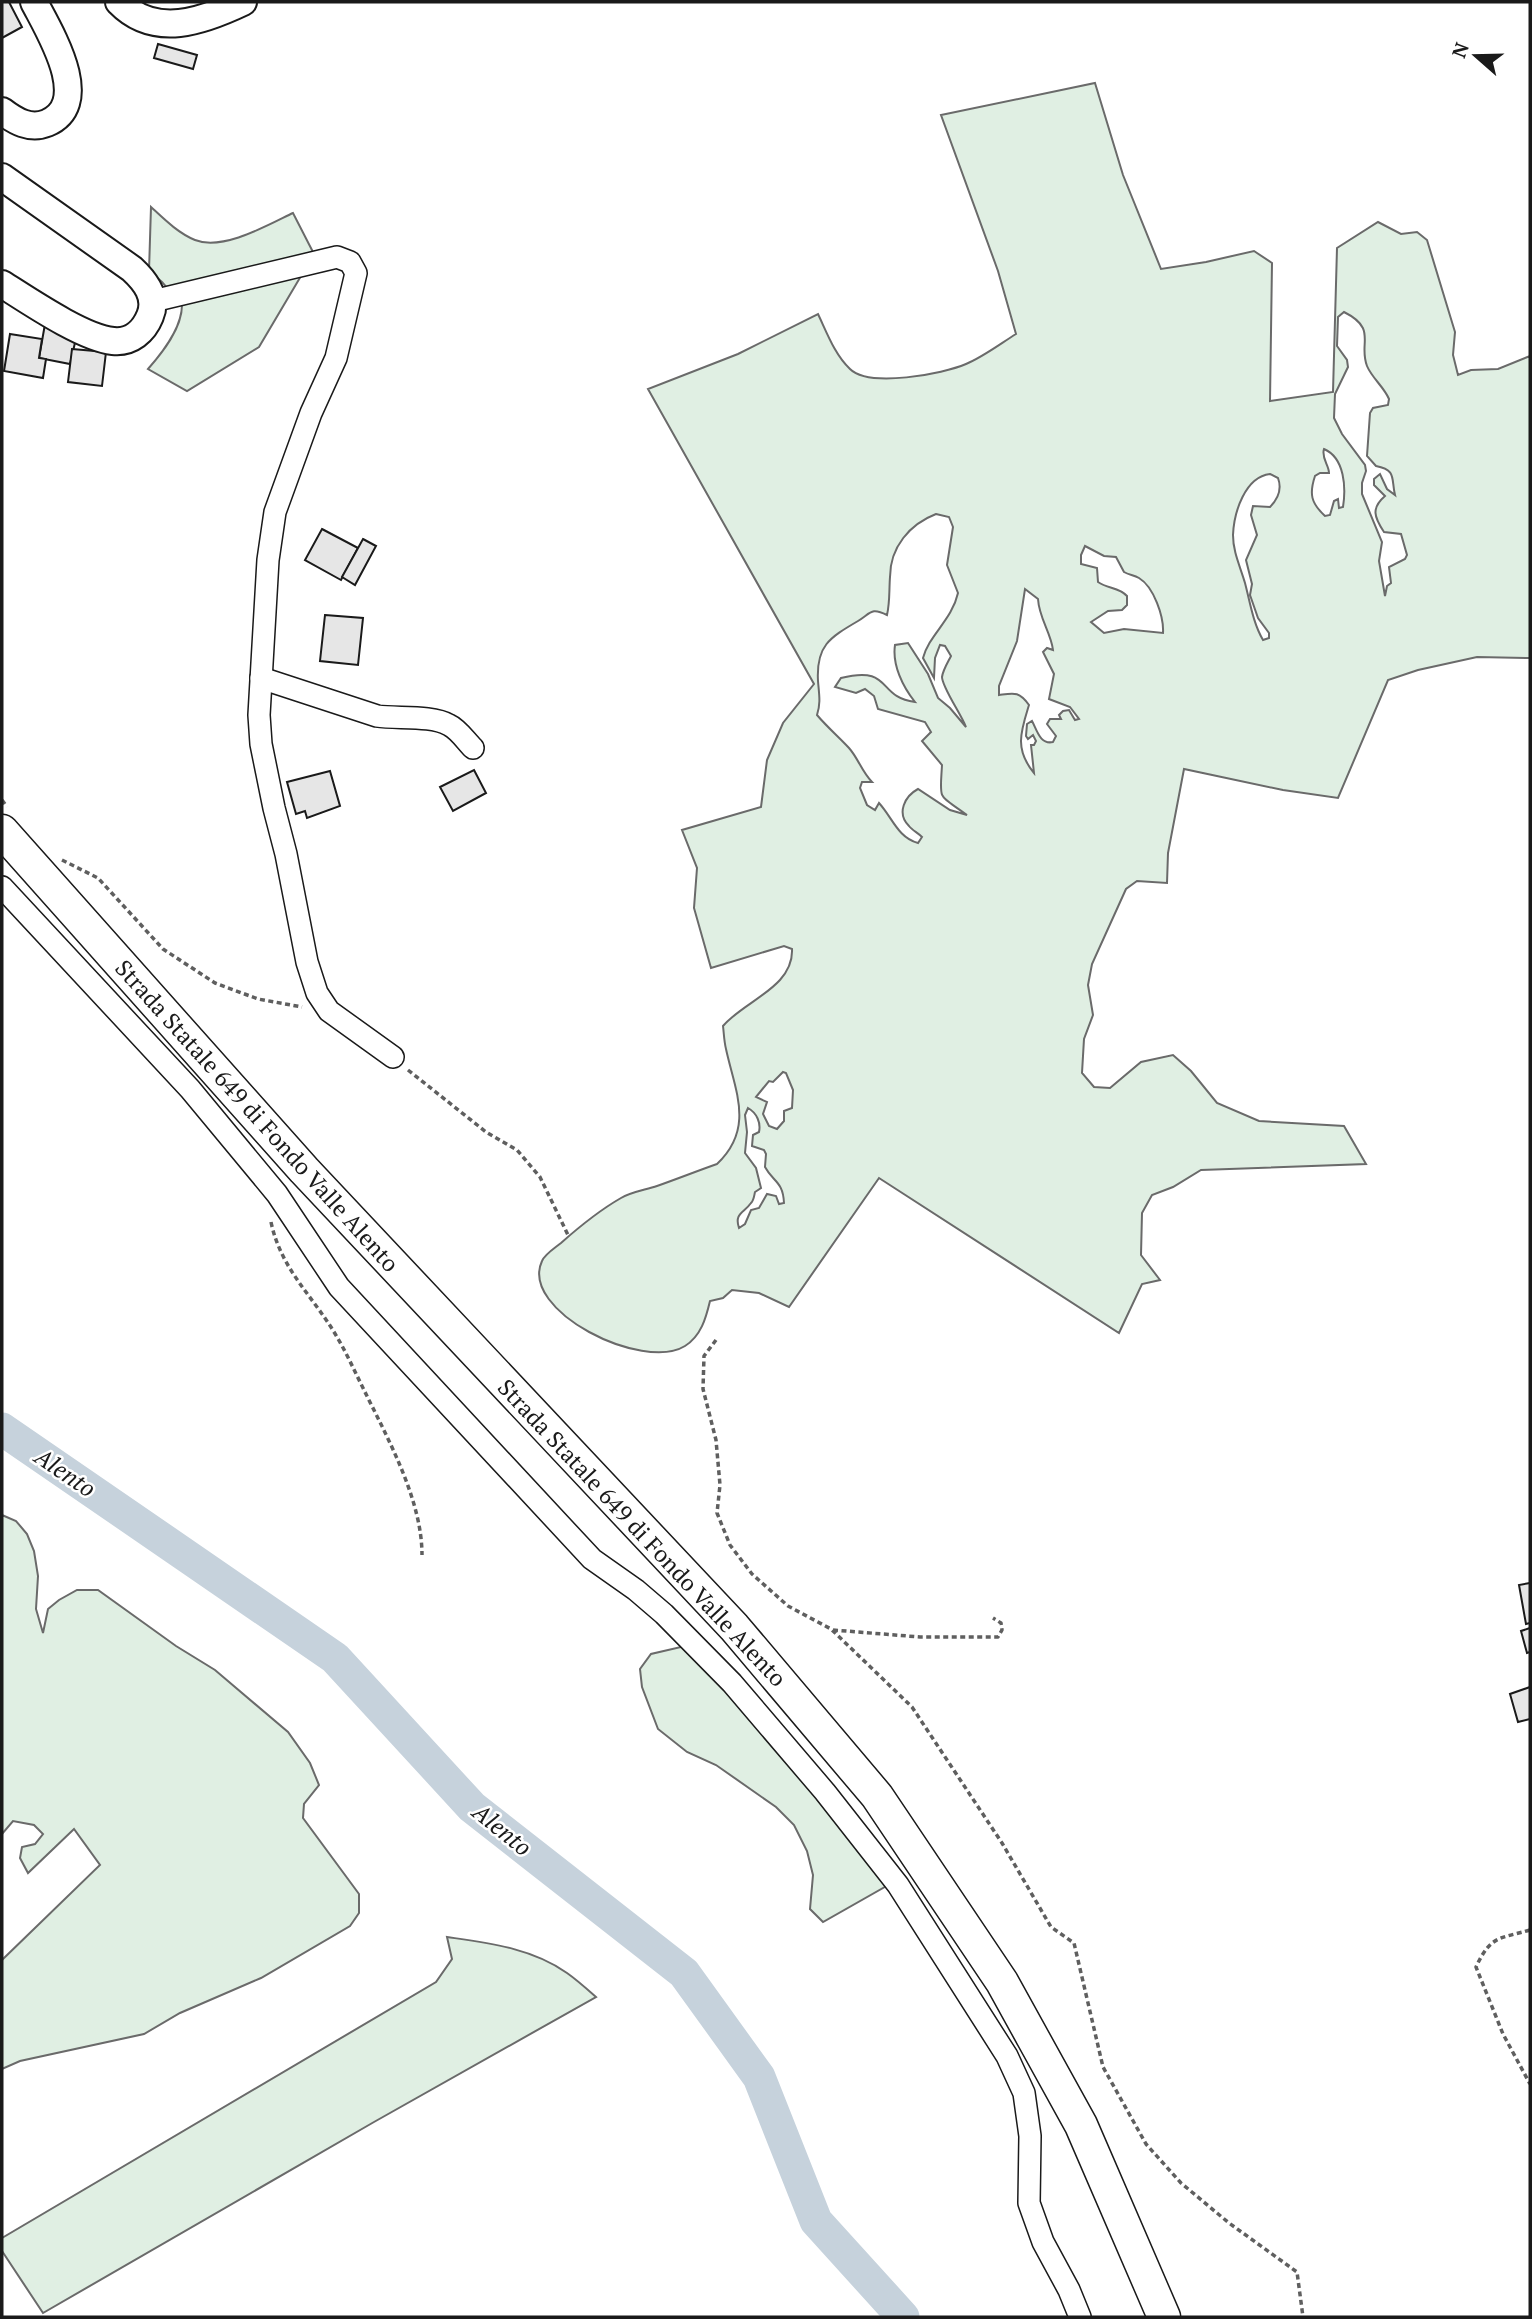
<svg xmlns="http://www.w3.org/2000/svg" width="1532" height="2319" font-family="'PT Serif',serif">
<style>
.green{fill:#e0efe3;stroke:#6a6a6a;stroke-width:2;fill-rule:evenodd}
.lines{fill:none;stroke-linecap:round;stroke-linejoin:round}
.river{stroke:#c6d2dc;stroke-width:33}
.building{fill:#e6e6e6;stroke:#1a1a1a;stroke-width:2}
.minor-casing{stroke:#1a1a1a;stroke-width:24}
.major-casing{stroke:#1a1a1a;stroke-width:30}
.highway-casing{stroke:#1a1a1a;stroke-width:35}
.path{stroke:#5f5f5f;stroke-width:3.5;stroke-dasharray:5 3.5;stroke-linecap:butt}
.minor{stroke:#fff;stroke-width:21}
.major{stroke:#fff;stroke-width:26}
.highway{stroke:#fff;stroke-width:32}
.labels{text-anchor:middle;stroke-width:5;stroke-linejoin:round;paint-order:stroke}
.street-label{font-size:23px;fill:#1a1a1a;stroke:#fff}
.water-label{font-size:24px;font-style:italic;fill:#1a1a1a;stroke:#fff}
</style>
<rect width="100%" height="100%" fill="#fff"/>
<g class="green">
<path d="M1095,83L1123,175L1161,269L1206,262L1254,251L1272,263L1270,401L1333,392L1337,248L1378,222L1401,234L1417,232L1427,240L1455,332L1453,355L1458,375L1471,370L1498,369L1530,356V658L1477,657L1418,670L1388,680L1338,798L1283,790L1184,769L1168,853L1167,883L1137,881L1126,889L1092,964L1088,985L1093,1015L1084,1039L1082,1073L1094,1087L1110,1088L1141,1062L1173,1055L1191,1071L1217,1103L1259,1121L1344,1126L1366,1164L1201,1170L1173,1187L1152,1195L1142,1213L1141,1255L1160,1280L1142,1284L1119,1333L879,1178L789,1307L759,1293L732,1290L723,1298L710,1301C706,1318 701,1336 685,1346C643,1372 519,1311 542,1261C545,1254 555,1248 561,1243C579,1227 600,1210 621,1198C631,1192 645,1190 657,1186C677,1179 697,1171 717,1164C755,1128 735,1091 726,1049C724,1041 724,1034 723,1026C744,1001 794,987 792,949L784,946L711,968L694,908L697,868L682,830L761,807L767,760L783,723L814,684L648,389L738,354L818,314C827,333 835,355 850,369C869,388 943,374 966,364C983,357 1000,344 1016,334L998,271L941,115ZM1344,312C1378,329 1358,343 1367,366C1372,378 1384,387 1389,399L1388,405L1373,408L1370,413L1367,456L1376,466C1397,470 1391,479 1395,495L1387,489L1380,474L1374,479V485L1385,496C1371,508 1374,517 1384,532L1401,534L1407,555L1405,559L1389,567L1391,583L1387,586L1385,596L1379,561L1382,542L1362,494V483L1366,471L1365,465L1342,434L1334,418L1335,394L1348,367L1347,360L1337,346L1338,317ZM1324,449C1345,458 1346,488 1343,507L1339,508L1338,499L1334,501L1330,515L1325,516C1311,503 1309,494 1315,476L1320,473H1329C1329,465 1321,458 1324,449ZM1270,474L1278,478C1282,489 1278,499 1270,507L1253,506L1251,515L1257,535L1246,560L1252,584L1250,595L1258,618L1269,633V638L1263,640C1253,623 1250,602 1245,583C1240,566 1233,552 1233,535C1234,512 1245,477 1270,474ZM936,514L949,517L953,527L947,565L958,593C952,620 929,635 923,658L934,678L935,658L940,645L945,646L951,656C948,662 943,670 942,677C942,687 961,714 966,727L950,708L938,698L928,674L908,643L895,645C892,665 903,687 915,702C876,697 893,665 841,678L835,687L856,693L865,689L874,696L878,709L925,722L931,732L922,741L942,765C940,802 937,793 967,815L950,810L918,789C905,796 896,813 909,826C912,830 918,833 922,837L918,843C898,838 892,817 879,803L875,810L867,805L860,788L862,782H872C862,772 858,758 849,748C839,737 827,727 817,715C821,703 819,694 818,681C816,646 829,638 858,621C871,613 871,607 887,615C890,602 889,590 890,577C890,547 910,524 936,514ZM1085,546L1104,556L1116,557L1124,572C1129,575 1134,575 1139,578C1154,587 1164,617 1163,633L1124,629L1104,633L1091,622L1108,611L1122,610L1127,605V596C1119,587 1108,589 1098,582L1097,568L1081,564V555ZM1025,589L1038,599C1039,618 1051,633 1053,650L1047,648L1043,652L1054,674L1049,699L1070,707L1079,719L1075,720L1069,710L1063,711L1059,715L1061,719H1050L1047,724L1056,736L1053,742C1040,745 1037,730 1032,721L1027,724L1026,736L1028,739L1033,735L1036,741L1034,745H1031L1034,773C1014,749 1021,731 1029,705C1019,691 1014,693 999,695V686L1017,641ZM783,1072L786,1073L793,1090L792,1108L784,1111V1121L777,1129L769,1126L763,1114L767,1102L756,1097L769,1081L773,1082ZM748,1108C757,1113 761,1123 759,1132L753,1135L752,1146L764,1150L766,1154L765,1167C773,1182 783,1181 784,1203L779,1204L776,1196L767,1194L759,1208L751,1210L745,1224L739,1228C734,1213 744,1213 751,1203C754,1200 754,1196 755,1192L761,1188L756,1168L745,1153L747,1132L745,1115Z"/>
<path d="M151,207C164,219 178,233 195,240C223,251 268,225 293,213L314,254L259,347L187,391L148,369C163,352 182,328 182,305L162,282L149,271Z"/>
<path d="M2,1515L16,1521L27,1534L34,1551L38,1576L36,1609L43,1633L48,1609L59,1600L77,1590H98L176,1646L215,1670L288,1732L310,1763L319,1785L304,1804L303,1818L359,1894V1913L350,1926L261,1978L180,2013L144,2034L20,2061L2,2069V1960L100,1865L74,1829L28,1873L20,1858L22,1847L35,1844L43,1834L34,1825L13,1821L2,1834Z"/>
<path d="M685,1646L784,1750L890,1884L823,1922L810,1909L813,1875L807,1851L794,1825L776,1807L716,1765L687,1752L658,1729L642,1687L640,1669L651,1654Z"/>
<path d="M447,1937C488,1943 532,1948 567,1973C577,1980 587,1989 596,1997L374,2122L43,2313L2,2251V2238L436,1982L452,1959Z"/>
</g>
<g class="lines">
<path class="river" d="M2,1429L335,1658L472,1807L684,1973L759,2077L816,2221L903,2317"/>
</g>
<g class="building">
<path d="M2,2H9L22,27L2,38Z"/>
<path d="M158,44L197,55L193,69L154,58Z"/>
<path d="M45,324L78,330L70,364L39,358Z"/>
<path d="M10,334L42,339L39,358L46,359L43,378L4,371Z"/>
<path d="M72,349L106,352L102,386L68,382Z"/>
<path d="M322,529L358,548L341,580L305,560Z"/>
<path d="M363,539L376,546L355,585L342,577Z"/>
<path d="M325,615L363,618L358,665L320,661Z"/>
<path d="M474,770L486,793L453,811L440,787Z"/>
<path d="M330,771L340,806L307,818L305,811L296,814L287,782Z"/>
<path d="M1530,1583V1623L1526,1624L1519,1585Z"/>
<path d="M1530,1628V1652L1527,1653L1521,1631Z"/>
<path d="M1530,1687V1719L1518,1722L1510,1694Z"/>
</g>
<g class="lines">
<g class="minor-casing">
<g id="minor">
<path d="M153,301L337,257L350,262L356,273L336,358L311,413L275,512L268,560L259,715L261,744L274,808L286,854L307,962L317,993L329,1011L393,1057"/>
<path d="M261,678L377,716C397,719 432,715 449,725C458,729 466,741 473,748"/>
<path d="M2,887L190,1089L277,1194L339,1287L592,1559L636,1590L664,1614L732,1683L825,1792L898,1885L1007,2056L1024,2093L1030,2136L1029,2203L1043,2242L1069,2290L1080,2317"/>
</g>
</g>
<g class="major-casing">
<g id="major">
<path d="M119,2C155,39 203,21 243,2"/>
<path d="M2,111C15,121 30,130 47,123C94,103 49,31 34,2"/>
<path d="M2,177L132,269C145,281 158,297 150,316C144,331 131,343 113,341C83,338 29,301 2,284"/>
</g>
</g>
<g class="highway-casing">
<path id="highway" d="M2,831L304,1170L734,1627L877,1796L1002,1982L1081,2125L1164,2317"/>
</g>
<g class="path">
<path d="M2,800L7,807"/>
<path d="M62,860L98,878L163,949L215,983L258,999L302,1007"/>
<path d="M408,1070L486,1132L517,1150L540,1177L568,1235"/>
<path d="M271,1222C281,1270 314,1297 337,1337C347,1354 355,1372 364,1390C388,1439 422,1500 422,1555"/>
<path d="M716,1340L704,1356L703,1389L716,1440L720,1485L717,1513L730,1545L752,1574L788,1606L831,1629L912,1707L1002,1843L1051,1927L1074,1943L1103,2067L1146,2144L1181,2183L1229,2223L1297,2272L1303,2317"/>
<path d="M833,1630L920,1637H998L1002,1630L1001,1623L993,1618"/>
<path d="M1530,1930C1499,1939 1491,1935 1476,1967L1503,2034L1530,2084"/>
</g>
<use href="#minor" class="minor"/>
<use href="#major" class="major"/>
<use href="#highway" class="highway"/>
</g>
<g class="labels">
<g class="street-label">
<text transform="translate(257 1116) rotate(48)" y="8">Strada Statale 649 di Fondo Valle Alento</text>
<text transform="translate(642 1533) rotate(47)" y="8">Strada Statale 649 di Fondo Valle Alento</text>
</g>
<g class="water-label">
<text transform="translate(65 1473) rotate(34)" y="8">Alento</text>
<text transform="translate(502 1830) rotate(39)" y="8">Alento</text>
</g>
</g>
<rect width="1532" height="2319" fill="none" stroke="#1a1a1a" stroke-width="7"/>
<g transform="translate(1476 56) rotate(290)" stroke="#ffffff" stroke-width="5" paint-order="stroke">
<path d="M0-5L12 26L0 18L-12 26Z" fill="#1a1a1a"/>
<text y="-10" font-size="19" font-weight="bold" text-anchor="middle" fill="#1a1a1a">N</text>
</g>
</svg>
